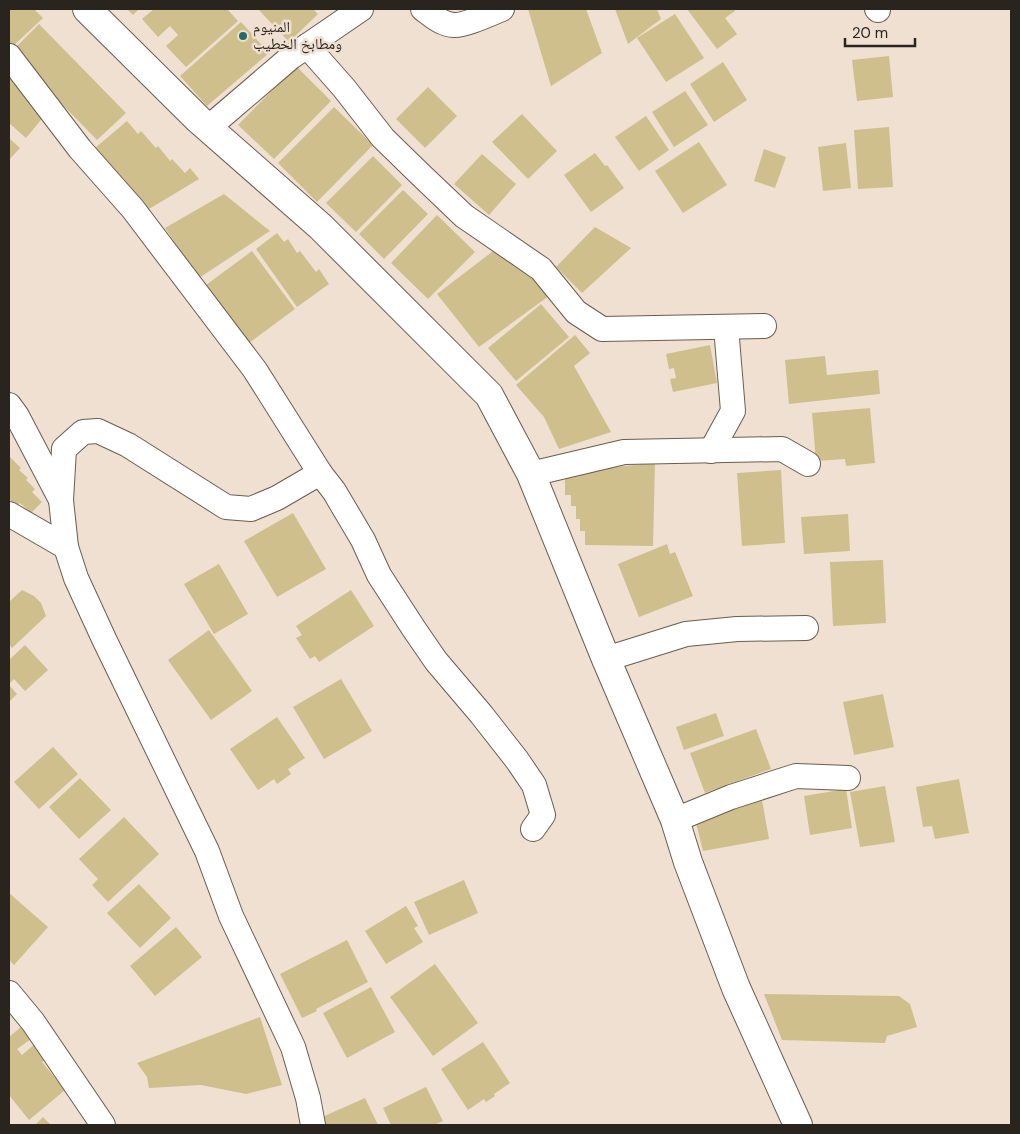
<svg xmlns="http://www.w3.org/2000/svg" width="1020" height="1134" font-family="'DM Sans','Noto Naskh Arabic',sans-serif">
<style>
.building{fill:#cfbf8d}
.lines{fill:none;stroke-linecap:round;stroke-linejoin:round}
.street-casing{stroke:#695d50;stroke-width:26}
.secondary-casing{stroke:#695d50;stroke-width:30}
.street{stroke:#fff;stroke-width:24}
.secondary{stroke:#fff;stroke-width:28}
.poi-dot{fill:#216d6b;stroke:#efe0d1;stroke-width:2}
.labels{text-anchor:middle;stroke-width:5;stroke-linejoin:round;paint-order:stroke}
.poi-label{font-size:15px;fill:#2a241f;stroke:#efe0d1;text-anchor:start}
</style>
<rect width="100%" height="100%" fill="#efe0d1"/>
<g class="building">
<path d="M9,9H34L43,18L10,49L9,47Z"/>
<path d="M127,9H139L133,15Z"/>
<path d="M154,9H227L238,21L186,67L166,46L178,35L170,26L158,37L142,19Z"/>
<path d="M258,9H313L318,14L289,42Z"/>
<path d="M528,9H586L602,53L551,86Z"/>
<path d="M615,9H657L661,19L628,44Z"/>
<path d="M687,9H734L735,11L725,18L737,34L717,49Z"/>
<path d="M675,14L704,58L666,82L637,38Z"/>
<path d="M241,22L269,53L207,106L180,76Z"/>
<path d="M39,24L126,113L97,140L11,52Z"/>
<path d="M889,56L893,97L857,101L852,60Z"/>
<path d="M723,62L747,100L714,122L690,84Z"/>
<path d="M296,66L331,101L274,159L238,125Z"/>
<path d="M9,76L45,115L26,138L9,123Z"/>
<path d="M428,87L457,116L425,148L396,119Z"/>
<path d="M685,91L708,125L674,147L652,112Z"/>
<path d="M334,107L373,145L317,202L278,163Z"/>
<path d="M522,114L557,151L528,179L492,142Z"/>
<path d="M646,116L669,150L639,171L615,137Z"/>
<path d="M127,121L138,134L141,131L156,148L158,146L170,161L172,159L185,173L190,168L199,179L144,212L95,148Z"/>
<path d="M889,127L893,187L858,189L854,130Z"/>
<path d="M9,138L20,148L9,160Z"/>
<path d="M699,142L727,185L683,213L655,171Z"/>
<path d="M846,143L851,188L823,191L818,147Z"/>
<path d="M764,149L786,157L775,188L754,181Z"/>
<path d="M595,153L605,166L607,165L624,188L591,212L564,175Z"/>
<path d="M482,154L516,184L489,215L454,184Z"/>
<path d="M373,156L402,185L356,232L326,203Z"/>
<path d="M403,190L428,214L384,259L359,234Z"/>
<path d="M224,194L270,231L199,278L165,228Z"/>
<path d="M437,215L475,252L428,299L391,263Z"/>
<path d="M595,227L631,248L582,293L556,267Z"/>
<path d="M277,233L284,242L288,239L297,253L300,251L316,272L319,269L329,284L297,307L256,249Z"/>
<path d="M501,245L553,293L479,347L437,294Z"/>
<path d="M252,251L295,309L249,343L206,285Z"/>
<path d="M541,304L569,337L516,381L488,348Z"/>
<path d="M575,335L590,353L574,366L611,432L559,449L544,417L516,385Z"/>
<path d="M710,345L717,383L673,392L670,379L676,378L674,368L669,369L666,354Z"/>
<path d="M825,356L827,375L878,370L880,394L789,404L785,360Z"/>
<path d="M870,408L875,463L846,466L845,459L816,461L812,413Z"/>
<path d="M9,456L21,468L19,470L28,478L26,480L35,489L32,492L42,502L31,513L20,503L16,506L9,499Z"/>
<path d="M655,463L653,546L585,545V531H580V519H576V506H571V495H565V472Z"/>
<path d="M781,470L785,543L742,546L737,473Z"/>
<path d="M293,513L326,569L277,597L244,541Z"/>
<path d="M848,514L850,551L804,554L801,517Z"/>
<path d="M667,544L670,554L675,552L693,596L639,617L618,564Z"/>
<path d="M883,560L886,623L833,626L830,562Z"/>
<path d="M219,564L248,614L214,634L184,584Z"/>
<path d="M22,590L34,596L41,603L46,616L12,648L9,644V602Z"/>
<path d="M351,590L374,626L319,662L315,656L310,659L296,638L302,635L296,626Z"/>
<path d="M209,630L252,691L211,720L168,660Z"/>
<path d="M25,645L48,670L25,691L14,679L9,684V660Z"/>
<path d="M341,679L372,731L324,759L293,707Z"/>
<path d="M9,685L17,694L9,702Z"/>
<path d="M883,694L894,747L854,755L843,702Z"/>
<path d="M716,713L724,736L684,750L676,727Z"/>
<path d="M277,717L305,758L288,769L291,774L277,784L274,779L258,790L230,749Z"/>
<path d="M756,729L771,769L705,793L690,753Z"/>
<path d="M53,747L78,774L39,809L14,782Z"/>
<path d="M80,778L111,810L79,839L49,807Z"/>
<path d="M959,779L969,833L935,839L932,826L923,827L916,787Z"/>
<path d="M885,786L895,842L860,847L850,792Z"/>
<path d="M760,789L769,839L703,851L696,823Z"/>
<path d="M846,789L852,828L810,835L804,796Z"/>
<path d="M124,817L159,854L108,902L92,885L98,879L79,859Z"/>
<path d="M464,880L478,913L429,935L414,902Z"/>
<path d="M139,884L171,918L140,948L107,913Z"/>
<path d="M9,893L48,927L14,965L9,960Z"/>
<path d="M406,906L418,926L414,928L423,942L386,964L365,931Z"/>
<path d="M176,927L202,957L155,996L130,966Z"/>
<path d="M347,940L368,982L316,1009L317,1011L302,1018L280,974Z"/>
<path d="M435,964L478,1023L433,1056L390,997Z"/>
<path d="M371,987L395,1032L347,1058L323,1013Z"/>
<path d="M764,994L899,996L910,1004L917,1027L887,1036L885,1043L782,1040Z"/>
<path d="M260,1017L282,1085L246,1094L201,1085L149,1088L147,1077L137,1063Z"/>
<path d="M21,1027L31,1039L17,1049L22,1055L35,1044L47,1058L42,1062L65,1090L29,1120L9,1095V1037Z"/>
<path d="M483,1042L510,1083L494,1094L495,1096L486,1102L484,1099L468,1110L441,1069Z"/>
<path d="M426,1087L443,1121L434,1125H391L383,1108Z"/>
<path d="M365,1098L378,1125H324L320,1118Z"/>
<path d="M43,1117L51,1125H35Z"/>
</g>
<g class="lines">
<g class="street-casing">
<g id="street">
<path d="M423,9C431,15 442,25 454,25C464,26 492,13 502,9"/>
<path d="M877,9L878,10"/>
<path d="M307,46L344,88L383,138L422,176L464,216L541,269L576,312L602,329L764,326"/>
<path d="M9,56L80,149L133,209L255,370L320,473L334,491L363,540L379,575L414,629L436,661L481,714L517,760L534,785L543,815L533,829"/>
<path d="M208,128L291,57L361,9"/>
<path d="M9,405L17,416L61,500L66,547"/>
<path d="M711,451L733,411L726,327"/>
<path d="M531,474L624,452L782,449L808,464"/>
<path d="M61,500L64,449L83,432L98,431L128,445L226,507L251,509L277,498L320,473"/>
<path d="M9,514L66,547L76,578L104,639L207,851L231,916L293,1047L308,1098L313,1125"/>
<path d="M606,659L686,634L737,629L806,628"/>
<path d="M675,820L731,797L796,776L848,778"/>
<path d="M9,993L33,1022L103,1125"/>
</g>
</g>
<g class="secondary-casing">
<path id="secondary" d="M87,9L198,119L321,227L489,395L531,474L606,659L675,820L688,862L736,988L798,1125"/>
</g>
<use href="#street" class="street"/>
<use href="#secondary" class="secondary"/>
</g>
<circle class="poi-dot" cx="243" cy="36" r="5"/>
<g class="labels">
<g class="poi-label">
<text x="253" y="32">المنيوم<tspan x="253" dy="17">ومطابخ الخطيب</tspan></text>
</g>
</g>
<rect width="1020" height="1134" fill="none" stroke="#2a241f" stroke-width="20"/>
<path d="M845 38v8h70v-8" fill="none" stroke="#2a241f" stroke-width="2.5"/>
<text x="852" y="38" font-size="15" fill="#2a241f" stroke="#efe0d1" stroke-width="4" paint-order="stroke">20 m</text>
</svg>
